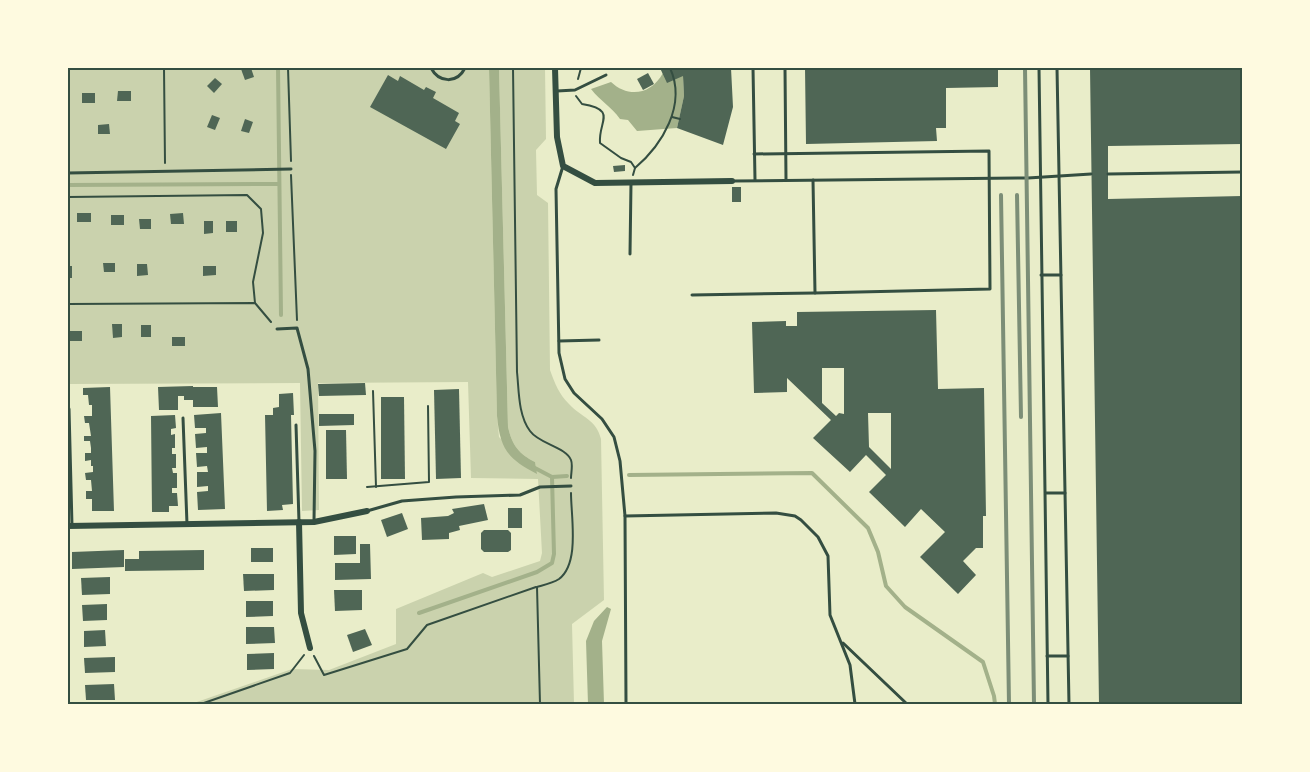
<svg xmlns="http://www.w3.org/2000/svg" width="1310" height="772" font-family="Lato,sans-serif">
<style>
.green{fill:#cad2ad}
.water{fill:#a3b18a}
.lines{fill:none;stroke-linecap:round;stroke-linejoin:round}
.stream{stroke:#a3b18a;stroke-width:4}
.building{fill:#4f6655;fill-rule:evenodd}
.path{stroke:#344e41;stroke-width:2}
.service{stroke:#344e41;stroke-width:3}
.minor{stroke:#344e41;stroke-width:6}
.rail{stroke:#7c8e77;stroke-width:4}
.neatline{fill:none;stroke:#344e41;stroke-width:2}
</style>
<rect width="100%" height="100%" fill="#e9edc9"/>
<path class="green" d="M68,68H489L497,416L499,437L536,473L535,462C519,454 512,445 508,427L499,68H545L546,139L536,150L537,195L548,203L550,370C555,384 559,394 569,404C582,418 596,419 601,439L604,600L572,624L574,704H191L292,669L329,670L396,644V609L483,573L492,577L540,561L542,553L538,479L471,478L468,382L318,383L319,510L302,511L300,383L68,384Z"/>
<g class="water">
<path d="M489,68H499L508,427C512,445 519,454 535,462L537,474C508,459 500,449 497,416Z"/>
<path d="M663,73L683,76L684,96L677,128L637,131L628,120L620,119C612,107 600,101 591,89L611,82C628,98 651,95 663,73Z"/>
<path d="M607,607L611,609L602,641L604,704H588L586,641L594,621Z"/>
</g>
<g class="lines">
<g class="stream">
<path d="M278,68L281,315"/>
<path d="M68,185L278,184"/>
<path d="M533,467L552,477L567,476"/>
<path d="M629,475L812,473L868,528L878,552L886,586L905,607L983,662L994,696L995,704"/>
<path d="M419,613L537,572L552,563L554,554L552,477"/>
</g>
</g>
<g class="building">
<path d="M251,68L254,77L245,80L241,69Z"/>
<path d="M660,68H731L733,107L723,145L677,128L684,96L683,76L667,83Z"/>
<path d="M805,68H998V87L946,88V128H936L937,141L806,144Z"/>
<path d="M1090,68H1242V144L1108,146V199L1242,196V704H1099Z"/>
<path d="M648,73L654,84L643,90L637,79Z"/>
<path d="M388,75L398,81L400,76L424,90L426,87L436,92L433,98L459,113L455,121L460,124L446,149L370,107Z"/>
<path d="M215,78L222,84L214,93L207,86Z"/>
<path d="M118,91H131V101H117Z"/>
<rect x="82" y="93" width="13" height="10"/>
<path d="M212,115L220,118L215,130L207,127Z"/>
<path d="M245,119L253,122L249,133L241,131Z"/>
<path d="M109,124L110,134H98V125Z"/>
<path d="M625,165V171L614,172L613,166Z"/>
<rect x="732" y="187" width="9" height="15"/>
<rect x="77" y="213" width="14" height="9"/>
<path d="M183,213L184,224H171L170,214Z"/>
<rect x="111" y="215" width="13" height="10"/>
<path d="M139,219H151V229H140Z"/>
<path d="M204,221H213V233L204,234Z"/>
<rect x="226" y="221" width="11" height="11"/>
<path d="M103,263H115V272H104Z"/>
<path d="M137,264H147L148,275L137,276Z"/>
<rect x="68" y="266" width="4" height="12"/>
<path d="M203,266H216V275L203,276Z"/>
<path d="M936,310L938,389L984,388L986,516H983V548H976L963,561L976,575L958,594L920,557L945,532L921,509L905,527L869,492L886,475L866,455L850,472L813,438L831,420L787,378V392L754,393L752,322L786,321V326H797V312ZM822,368H844V414L839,413L836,416L822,403ZM868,413H891V469L869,447Z"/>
<path d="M112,324H122V337L113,338Z"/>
<rect x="141" y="325" width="10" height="12"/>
<rect x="70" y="331" width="12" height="10"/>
<rect x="172" y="337" width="13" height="9"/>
<path d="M365,383L366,395L319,396L318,384Z"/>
<path d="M193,386V387H217L218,407H193V400H184V396H178V410H159L158,387Z"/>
<path d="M110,387L114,511H92V499H86V491H92L91,480H86L85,473L93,472V466H91V460L85,461V453H91V448L90,441H84V436H91L89,423H85L84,416H92V405H89L88,395H83V388Z"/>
<path d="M459,389L461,478L436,479L434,390Z"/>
<path d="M293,393L294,415H291L293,504L282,505L283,510L267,511L265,415H273V408L279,407V394Z"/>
<path d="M381,397H404L405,479H381Z"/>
<path d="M221,413L225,509L198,510L197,492L208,491V486L197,487V472H208L207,466L197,467L196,453H207V447L196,448L195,434L206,433V428H195L194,415Z"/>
<path d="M319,414H354V425L319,426Z"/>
<path d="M175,415L176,428L171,429V435L175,434V448H172V454H176V468H172L173,473H177V488H172V493H177L178,506H169V512H152L151,416Z"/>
<path d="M326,430H346L347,479H326Z"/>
<path d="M484,504L488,520L459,526L460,530L449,533V539L422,540L421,518L448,516L454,513L452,509Z"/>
<rect x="508" y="508" width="14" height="20"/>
<path d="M402,513L408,529L387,537L381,520Z"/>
<path d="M484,530H508L511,533V550L508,552H484L481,549V533Z"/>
<path d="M334,536H356V554L334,555Z"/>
<path d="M360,544H370L371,579L335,580V563H360Z"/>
<rect x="251" y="548" width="22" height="14"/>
<path d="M124,550V567L72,569V552Z"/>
<path d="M204,550V570L125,571V559H139V551Z"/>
<path d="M243,574H274V590L244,591Z"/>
<path d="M110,577V594L82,595L81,578Z"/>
<path d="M334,590H362V610L335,611Z"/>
<path d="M246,601H273V616L246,617Z"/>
<path d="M107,604V620L83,621L82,605Z"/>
<path d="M246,627H274L275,643L246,644Z"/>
<path d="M365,629L372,645L353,652L347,635Z"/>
<path d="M105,630L106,646L84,647V631Z"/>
<path d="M274,653V669L247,670V654Z"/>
<path d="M115,657V672L85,673L84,658Z"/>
<path d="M114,684L115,700H86L85,685Z"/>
</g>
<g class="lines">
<g class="path">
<path d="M164,68L165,163"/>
<path d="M288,68L291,161"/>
<path d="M513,68L517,372C519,390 518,415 530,431C539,444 566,447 571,460C573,465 571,473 571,478"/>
<path d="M578,79L581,68"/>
<path d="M576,96L582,104C618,110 598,121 600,143L621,158L631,162L635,168L633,175"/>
<path d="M672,117L680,119"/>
<path d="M635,168C662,145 687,105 670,68"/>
<path d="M291,175L297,320"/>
<path d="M68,197L247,195L261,209L263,233L253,282L255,303"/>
<path d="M68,304L255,303L271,322"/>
<path d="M373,391L376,487"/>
<path d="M367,487L429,482L428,406"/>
<path d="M314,656L324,675L407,649L427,625L536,587"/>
<path d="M201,704L290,673L304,655"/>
<path d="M540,704L537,587C544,585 553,583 559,579C580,563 571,517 571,493"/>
</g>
<g class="service">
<path d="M431,68C439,83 457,84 465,68"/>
<path d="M753,68L755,180"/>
<path d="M785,68L786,180"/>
<path d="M1039,68L1048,704"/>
<path d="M1057,68L1069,704"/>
<path d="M557,91L575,90L606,75"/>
<path d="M754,154L989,151L990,289L815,293L813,180"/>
<path d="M563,166L556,189L559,353L565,379L574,393L602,419L614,437L620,461L625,516L626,704"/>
<path d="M68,173L291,169"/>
<path d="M1108,174L1242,172"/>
<path d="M733,181L1028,178L1091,174"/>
<path d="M630,254L631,183"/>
<path d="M1041,275H1061"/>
<path d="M692,295L815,293"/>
<path d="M277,329L297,328L308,369L315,451L314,521"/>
<path d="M559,341L599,340"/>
<path d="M69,409L72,526"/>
<path d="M183,418L187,524"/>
<path d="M296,425L299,522"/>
<path d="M1046,493H1065"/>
<path d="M367,511L402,501L456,497L520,495L540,487L571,486"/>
<path d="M625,516L776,513L795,516L801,520L818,537L828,556L830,615L850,665L855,704"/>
<path d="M843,643L907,704"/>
<path d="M1047,656H1068"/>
</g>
<g class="minor">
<path d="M555,68L557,137L563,166L595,183L732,181"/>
<path d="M299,522L301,613L310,648"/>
<path d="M68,526L314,522L367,511"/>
</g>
<g class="rail">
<path d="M1025,68L1034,704"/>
<path d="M1001,195L1009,704"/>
<path d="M1017,195L1021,417"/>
</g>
</g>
<rect width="1310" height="772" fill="none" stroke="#fefae0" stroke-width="138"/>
<rect x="69" y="69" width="1172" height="634" class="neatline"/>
</svg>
